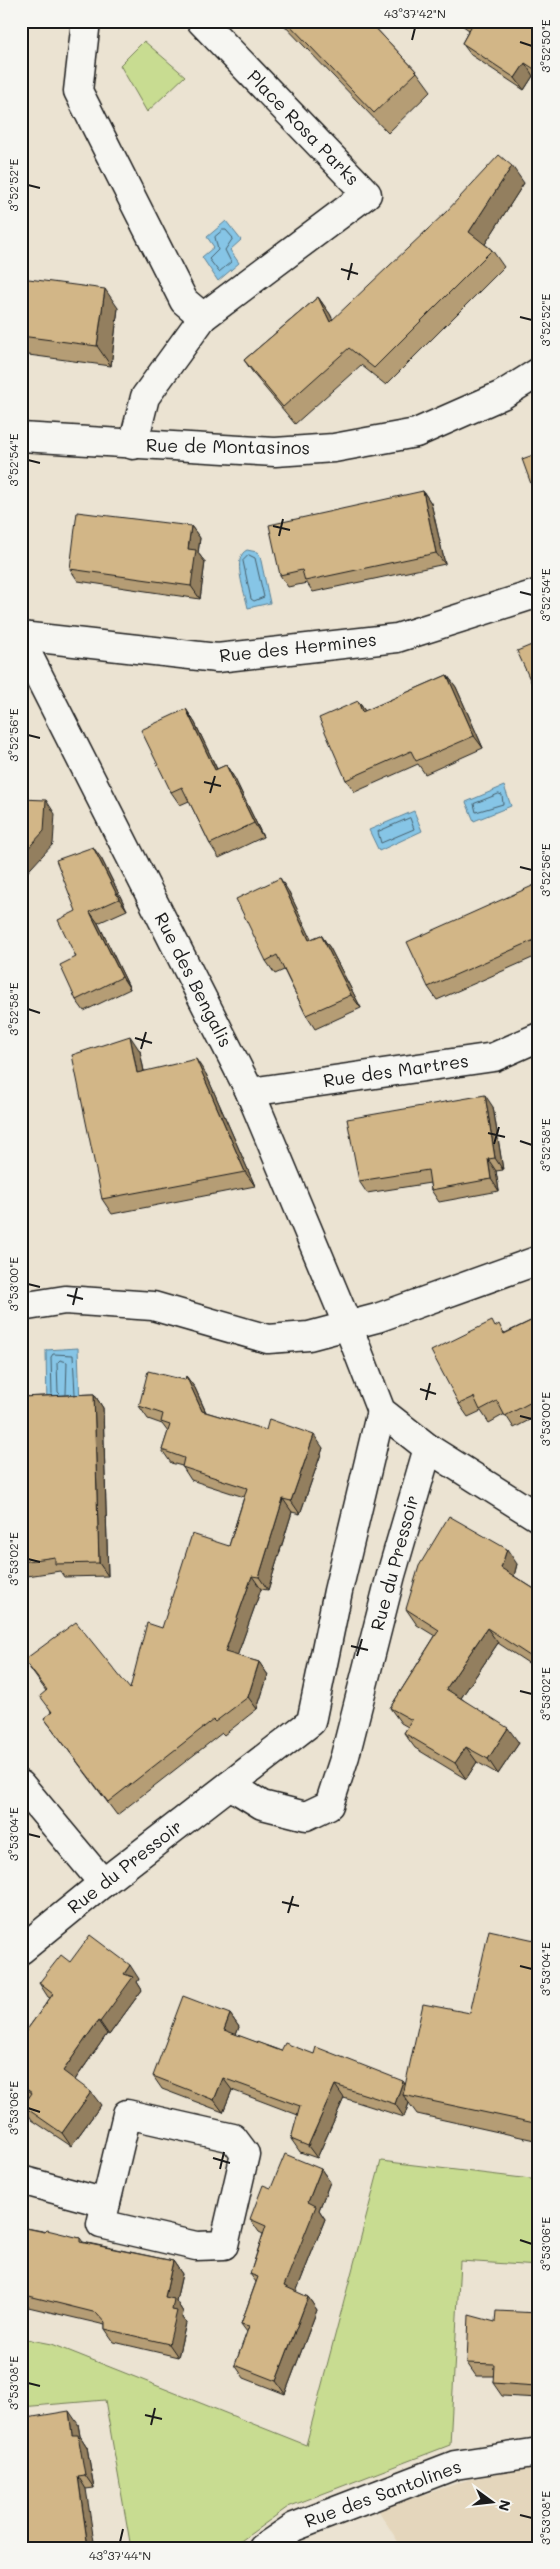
<svg xmlns="http://www.w3.org/2000/svg" width="560" height="2569" font-family="Mali,sans-serif">
<style>
.built{fill:#e4d6bc}
.green{fill:#c8dc91;stroke:#727c56}
.water{fill:#86c5e6;stroke:#5c8195}
.lines{fill:none;stroke-linecap:round;stroke-linejoin:round}
.shore{stroke:#46606d;stroke-width:1}
.street-casing{stroke:#1c1c1c;stroke-width:31}
.street{stroke:#f6f6f2;stroke-width:28}
.wall{fill:#b59d74;stroke:#1c1c1c}
.shaded-wall{fill:#937f5e;stroke:#1c1c1c}
.building{fill:#d2b687;stroke:#1c1c1c}
.ticks{fill:none;stroke:#1c1c1c;stroke-width:2}
.labels{text-anchor:middle;stroke-width:4;stroke-linejoin:round;paint-order:stroke}
.street-label{font-size:18px;fill:#1c1c1c;stroke:#f6f6f2}
.neatline{fill:none;stroke:#1c1c1c;stroke-width:2}
.ticks-label{font-size:12px;text-anchor:middle;fill:#1c1c1c}
</style>
<rect width="100%" height="100%" fill="#ebe3d2"/>
<filter id="ink" filterUnits="userSpaceOnUse"><feTurbulence type="fractalNoise" baseFrequency=".02" numOctaves="2"/><feDisplacementMap in="SourceGraphic" scale="10" xChannelSelector="R" yChannelSelector="G"/><feConvolveMatrix kernelMatrix="1 2 1 2 8 2 1 2 1" color-interpolation-filters="sRGB"/></filter>
<g filter="url(#ink)">
<path class="built" d="M539,2467V2548H402L378,2510L470,2479Z"/>
<g class="green">
<path d="M144,41L185,76L147,112L120,65Z"/>
<path d="M381,2161L539,2180V2266L460,2261L450,2445L288,2507L231,2548H131L105,2400L21,2407V2338L52,2344L306,2445Z"/>
</g>
<g class="water">
<path d="M226,221L241,240L230,250L239,263L218,281L202,257L214,247L207,237Z"/>
<path d="M247,550L257,552L260,556L270,603L248,608C245,593 231,557 247,550Z"/>
<path d="M504,786L511,806L474,821L466,802Z"/>
<path d="M414,811L422,831L379,851L369,830Z"/>
<path d="M78,1348L80,1405L47,1409L46,1350Z"/>
</g>
<g class="lines">
<g class="shore">
<path d="M223,230H226L233,238L225,250L231,262L219,272L209,259L218,250L215,237Z"/>
<path d="M249,555L255,558L264,597L254,601L251,599L243,561Z"/>
<path d="M499,794L502,795L503,804L476,812L474,804Z"/>
<path d="M410,818L414,829L381,843L378,832Z"/>
<path d="M52,1394L51,1357L53,1354L73,1355L75,1394"/>
<path d="M60,1394L58,1392L57,1363L60,1360L67,1362L66,1394"/>
</g>
<g class="street-casing">
<g id="street">
<path d="M86,21L78,91L184,301L203,317"/>
<path d="M21,437L275,452L334,448L416,433L502,395L539,372"/>
<path d="M133,445L145,397L203,317L367,194L201,21"/>
<path d="M21,636L217,658L397,638L539,593"/>
<path d="M21,641L250,1092L348,1326L381,1411L428,1448L539,1518"/>
<path d="M250,1092L494,1057L539,1037"/>
<path d="M21,1307L65,1300L153,1306L268,1339L309,1336L377,1318L539,1260"/>
<path d="M21,1785L103,1883"/>
<path d="M230,1785L262,1805L306,1816L329,1805L345,1756L391,1575L428,1448"/>
<path d="M21,1950L103,1883L311,1722L338,1591L381,1411"/>
<path d="M127,2114L233,2138L245,2154L224,2245L196,2246L101,2224Z"/>
<path d="M21,2180L106,2203"/>
<path d="M263,2548L294,2527L455,2465L539,2452"/>
</g>
</g>
<use href="#street" class="street"/>
</g>
<g class="wall">
<path d="M280,21H369L417,72L431,91L388,133Z"/>
<path d="M456,21H539V79L533,76L524,90L471,55L462,43L469,30Z"/>
<path d="M524,183L485,244L492,250L504,267L386,385L361,365L295,424L256,377L244,360L318,297L330,314L333,320Z"/>
<path d="M21,278L118,308L111,366L21,354Z"/>
<path d="M423,491L431,503L445,564L313,592L307,583L288,587L280,575Z"/>
<path d="M191,526L200,538L198,553L205,562L200,599L78,581L70,569Z"/>
<path d="M447,675L456,687L483,748L425,774L418,764L355,792L346,780L358,701L365,711Z"/>
<path d="M186,709L195,723L217,769L226,765L235,779L263,837L219,858L210,844L189,801L180,805L171,792Z"/>
<path d="M101,858L127,910L98,923L130,989L84,1011L76,1000V957Z"/>
<path d="M539,883V955L437,1000L428,987Z"/>
<path d="M289,892L311,939L321,935L330,948L361,1008L315,1029L306,1015L284,970L275,974L266,961Z"/>
<path d="M140,1051L144,1071L206,1074L255,1186L112,1214L102,1199Z"/>
<path d="M493,1107L503,1170L496,1171L499,1191L439,1202L431,1190L430,1183L367,1193L359,1181Z"/>
<path d="M539,1317V1415L514,1428L505,1414L489,1423L481,1411L468,1417L459,1404L496,1326L505,1333Z"/>
<path d="M186,1376L195,1388L206,1412L323,1448L300,1514L292,1512L268,1590L261,1589L237,1656L259,1662L268,1675L257,1709L224,1735L222,1733L117,1815L44,1718L51,1713L46,1691L24,1660L130,1689L162,1628L229,1546L244,1497L191,1480L182,1466L171,1463L162,1450L168,1432L162,1424L148,1419L139,1406L185,1380Z"/>
<path d="M94,1394L103,1408L108,1576L64,1577L60,1571L21,1577V1397Z"/>
<path d="M517,1564L514,1576L539,1592V1670L498,1643L461,1698L519,1743L498,1774L477,1762L466,1779L415,1748L404,1733L408,1727L401,1723L390,1708L435,1636L417,1625L406,1609Z"/>
<path d="M539,1941V2141L417,2114L409,2103L404,2117L344,2098L317,2158L300,2152L291,2139L298,2115L232,2090L223,2112L162,2089L153,2076L230,2014L239,2027L236,2035L281,2051L314,2054L405,2084L470,2013Z"/>
<path d="M70,1962L139,1979L137,1982L142,1990L109,2035L107,2034L75,2080L101,2105L71,2146L32,2120L23,2106L29,2097L21,2092V2038L50,1998L48,1997L39,1983Z"/>
<path d="M321,2169L330,2182L319,2210L325,2219L296,2292L308,2297L317,2310L285,2394L244,2378L235,2365L247,2332L241,2324L256,2282L250,2274L263,2234L259,2232L250,2219L271,2188Z"/>
<path d="M21,2227L80,2238L83,2242L173,2261L182,2274L176,2301L183,2312L182,2318L186,2323L178,2357L114,2342L105,2329V2325L24,2306L21,2302Z"/>
<path d="M539,2313V2398L502,2396L493,2383L494,2376H476L467,2363L495,2322Z"/>
<path d="M78,2424L80,2436L87,2447L94,2488L86,2489L21,2548Z"/>
</g>
<g class="shaded-wall">
<path d="M525,63L533,76L524,90L515,78Z"/>
<path d="M512,166L524,183L482,249L469,232Z"/>
<path d="M105,289L118,308L111,366L97,346Z"/>
<path d="M318,297L330,314L342,339L330,322Z"/>
<path d="M423,491L431,503L445,564L436,553Z"/>
<path d="M191,526L200,538L198,553L205,562L200,599L191,586L188,549Z"/>
<path d="M447,675L456,687L483,748L474,736Z"/>
<path d="M358,701L367,714L362,712Z"/>
<path d="M186,709L195,723L224,784L215,770Z"/>
<path d="M226,765L235,779L263,837L254,823Z"/>
<path d="M46,800L55,814L53,844L21,879V856Z"/>
<path d="M93,847L101,858L127,910L119,899Z"/>
<path d="M280,878L289,892L318,953L309,940Z"/>
<path d="M90,912L98,923L130,989L122,977Z"/>
<path d="M321,935L330,948L361,1008L351,995Z"/>
<path d="M130,1036L140,1051L147,1087L137,1073Z"/>
<path d="M196,1059L206,1074L255,1186L245,1172Z"/>
<path d="M485,1095L493,1107L503,1170L495,1158Z"/>
<path d="M488,1159L496,1171L499,1191L491,1179Z"/>
<path d="M186,1376L195,1388L211,1424L202,1411Z"/>
<path d="M94,1394L103,1408L108,1576L99,1563Z"/>
<path d="M314,1435L323,1448L300,1514L291,1501Z"/>
<path d="M283,1499L292,1512L268,1590L259,1577Z"/>
<path d="M507,1549L517,1564L512,1584L501,1568Z"/>
<path d="M252,1576L261,1589L234,1665L225,1652Z"/>
<path d="M487,1628L498,1643L457,1704L446,1689Z"/>
<path d="M259,1662L268,1675L257,1709L248,1697Z"/>
<path d="M508,1728L519,1743L498,1774L488,1759Z"/>
<path d="M466,1747L477,1762L466,1779L455,1763Z"/>
<path d="M130,1965L139,1979L137,1982L142,1990L109,2035L100,2022L124,1974Z"/>
<path d="M230,2014L239,2027L233,2043L224,2030Z"/>
<path d="M98,2021L107,2034L72,2084L63,2071Z"/>
<path d="M223,2078L232,2090L223,2112L214,2100Z"/>
<path d="M403,2081L412,2094L403,2095L409,2103L404,2117L395,2104Z"/>
<path d="M335,2085L344,2098L317,2158L308,2146Z"/>
<path d="M91,2092L101,2105L71,2146L62,2133Z"/>
<path d="M321,2169L330,2182L319,2210L325,2219L293,2300L284,2286L308,2202Z"/>
<path d="M173,2261L182,2274L176,2301L183,2312L182,2318L186,2323L178,2357L169,2344L172,2310L165,2297Z"/>
<path d="M308,2297L317,2310L285,2394L276,2381Z"/>
<path d="M536,2373L539,2377V2390L536,2386Z"/>
<path d="M69,2411L78,2424L80,2436L87,2447L94,2488L85,2475L72,2435Z"/>
<path d="M78,2476L86,2489L95,2548H88Z"/>
</g>
<g class="building">
<path d="M286,21H369L417,72L374,113Z"/>
<path d="M467,21H539V72L525,63L515,78L462,43L472,25Z"/>
<path d="M499,155L512,166L469,232L492,250L374,368L349,348L283,407L244,360L318,297L330,322L446,212Z"/>
<path d="M21,278L105,289L97,346L21,336Z"/>
<path d="M539,453V506L522,459Z"/>
<path d="M423,491L436,553L305,581L302,570L280,575L269,525Z"/>
<path d="M77,512L191,526L188,549L196,550L191,586L70,569Z"/>
<path d="M539,642V699L517,651Z"/>
<path d="M447,675L474,736L416,761L411,751L346,780L319,718L358,701L362,712Z"/>
<path d="M186,709L215,770L226,765L254,823L210,844L182,787L171,792L141,730Z"/>
<path d="M21,799L46,800L44,831L21,856Z"/>
<path d="M93,847L119,899L90,912L122,977L76,1000L60,965L76,957L58,920L76,911L56,860Z"/>
<path d="M280,878L309,940L321,935L351,995L306,1015L277,955L266,961L236,899Z"/>
<path d="M539,883V938L428,987L407,942Z"/>
<path d="M130,1036L137,1073L196,1059L245,1172L102,1199L72,1055Z"/>
<path d="M485,1095L495,1158L488,1159L491,1179L431,1190L428,1170L359,1181L347,1119Z"/>
<path d="M539,1317V1398L505,1416L497,1401L480,1410L474,1397L459,1404L431,1351L492,1321L495,1327L499,1324L504,1334Z"/>
<path d="M148,1371L185,1380L186,1376L202,1411L266,1430L269,1419L314,1435L291,1501L283,1499L259,1577L252,1576L225,1652L259,1662L248,1697L215,1722L213,1720L108,1802L44,1718L52,1712L40,1696L47,1690L24,1660L76,1622L130,1689L147,1623L162,1628L192,1534L229,1546L247,1488L182,1467L184,1458L162,1450L170,1425L161,1422L163,1414L139,1406Z"/>
<path d="M94,1394L99,1563L55,1564V1557L21,1562V1397Z"/>
<path d="M449,1516L507,1549L501,1568L539,1592V1662L487,1628L446,1689L508,1728L488,1759L466,1747L455,1763L404,1733L412,1720L390,1708L439,1630L406,1609L419,1566Z"/>
<path d="M489,1930L539,1941V2124L403,2095L423,2004L470,2013Z"/>
<path d="M90,1935L130,1965L124,1974L133,1977L100,2022L98,2021L63,2071L91,2092L62,2133L23,2106L32,2093L21,2085V2038L53,1994L39,1983L61,1955L70,1962Z"/>
<path d="M183,1996L230,2014L224,2030L281,2051L285,2043L314,2054L316,2047L403,2081L395,2104L335,2085L308,2146L291,2139L300,2106L223,2078L214,2100L153,2076Z"/>
<path d="M285,2154L321,2169L308,2202L316,2206L284,2286L308,2297L276,2381L235,2365L249,2326L241,2324L258,2277L250,2274L266,2226L250,2219L263,2185L271,2188Z"/>
<path d="M21,2227L45,2232L47,2230L80,2238V2242L173,2261L165,2297L174,2299L172,2310L177,2311L169,2344L105,2329V2322L97,2313L21,2294Z"/>
<path d="M496,2311L539,2313V2373H536V2386L493,2383L494,2364L467,2363L469,2315L495,2322Z"/>
<path d="M69,2411L72,2435H78L85,2475L78,2476L88,2548H21V2444H22L21,2437V2419Z"/>
</g>
</g>
<path class="ticks" d="M412,40L415,28M520,42L532,46M28,185L40,188M341,269L358,274M348,280L352,263M520,317L532,320M28,460L40,463M273,526L290,530M279,536L283,519M520,592L532,595M28,735L40,738M204,782L221,786M210,793L215,776M520,867L532,870M28,1009L40,1013M135,1038L152,1043M141,1049L146,1032M488,1133L505,1137M520,1141L532,1145M494,1144L499,1127M28,1284L40,1287M67,1295L83,1299M73,1305L77,1288M420,1389L436,1394M426,1400L430,1383M520,1416L532,1419M28,1559L40,1562M351,1646L368,1650M357,1656L362,1639M520,1691L532,1694M28,1834L40,1837M282,1902L299,1906M288,1913L293,1896M520,1966L532,1969M28,2108L40,2112M213,2158L230,2163M220,2169L224,2152M520,2240L532,2244M28,2383L40,2386M145,2415L162,2419M151,2425L155,2408M520,2515L532,2518M120,2542L123,2529"/>
<g class="labels">
<g class="street-label">
<text transform="translate(303 128) rotate(46)" y="6">Place Rosa Parks</text>
<text transform="translate(228 447) rotate(1)" y="6">Rue de Montasinos</text>
<text transform="translate(298 648) rotate(-6)" y="6">Rue des Hermines</text>
<text transform="translate(193 980) rotate(63)" y="6">Rue des Bengalis</text>
<text transform="translate(396 1071) rotate(-8)" y="6">Rue des Martres</text>
<text transform="translate(395 1563) rotate(-75)" y="6">Rue du Pressoir</text>
<text transform="translate(125 1867) rotate(-38)" y="6">Rue du Pressoir</text>
<text transform="translate(383 2494) rotate(-20)" y="6">Rue des Santolines</text>
</g>
</g>
<rect width="560" height="2569" fill="none" stroke="#f6f6f2" stroke-width="55"/>
<g transform="translate(492 2502) rotate(105)" stroke="#f6f6f2" stroke-width="4" paint-order="stroke">
<path d="M0-4L9 19L0 12L-9 19Z" fill="#1c1c1c"/>
<text y="-8" font-size="14" font-weight="bold" text-anchor="middle" fill="#1c1c1c">N</text>
</g>
<rect x="28" y="28" width="504" height="2514" class="neatline"/>
<g class="ticks-label">
<text x="415" y="18">43°37'42"N</text>
<text transform="translate(546 46) rotate(-90)" y="4">3°52'50"E</text>
<text transform="translate(14 185) rotate(-90)" y="4">3°52'52"E</text>
<text transform="translate(546 320) rotate(-90)" y="4">3°52'52"E</text>
<text transform="translate(14 460) rotate(-90)" y="4">3°52'54"E</text>
<text transform="translate(546 595) rotate(-90)" y="4">3°52'54"E</text>
<text transform="translate(14 735) rotate(-90)" y="4">3°52'56"E</text>
<text transform="translate(546 870) rotate(-90)" y="4">3°52'56"E</text>
<text transform="translate(14 1009) rotate(-90)" y="4">3°52'58"E</text>
<text transform="translate(546 1145) rotate(-90)" y="4">3°52'58"E</text>
<text transform="translate(14 1284) rotate(-90)" y="4">3°53'00"E</text>
<text transform="translate(546 1419) rotate(-90)" y="4">3°53'00"E</text>
<text transform="translate(14 1559) rotate(-90)" y="4">3°53'02"E</text>
<text transform="translate(546 1694) rotate(-90)" y="4">3°53'02"E</text>
<text transform="translate(14 1834) rotate(-90)" y="4">3°53'04"E</text>
<text transform="translate(546 1969) rotate(-90)" y="4">3°53'04"E</text>
<text transform="translate(14 2108) rotate(-90)" y="4">3°53'06"E</text>
<text transform="translate(546 2244) rotate(-90)" y="4">3°53'06"E</text>
<text transform="translate(14 2383) rotate(-90)" y="4">3°53'08"E</text>
<text transform="translate(546 2518) rotate(-90)" y="4">3°53'08"E</text>
<text x="120" y="2560">43°37'44"N</text>
</g>
</svg>
